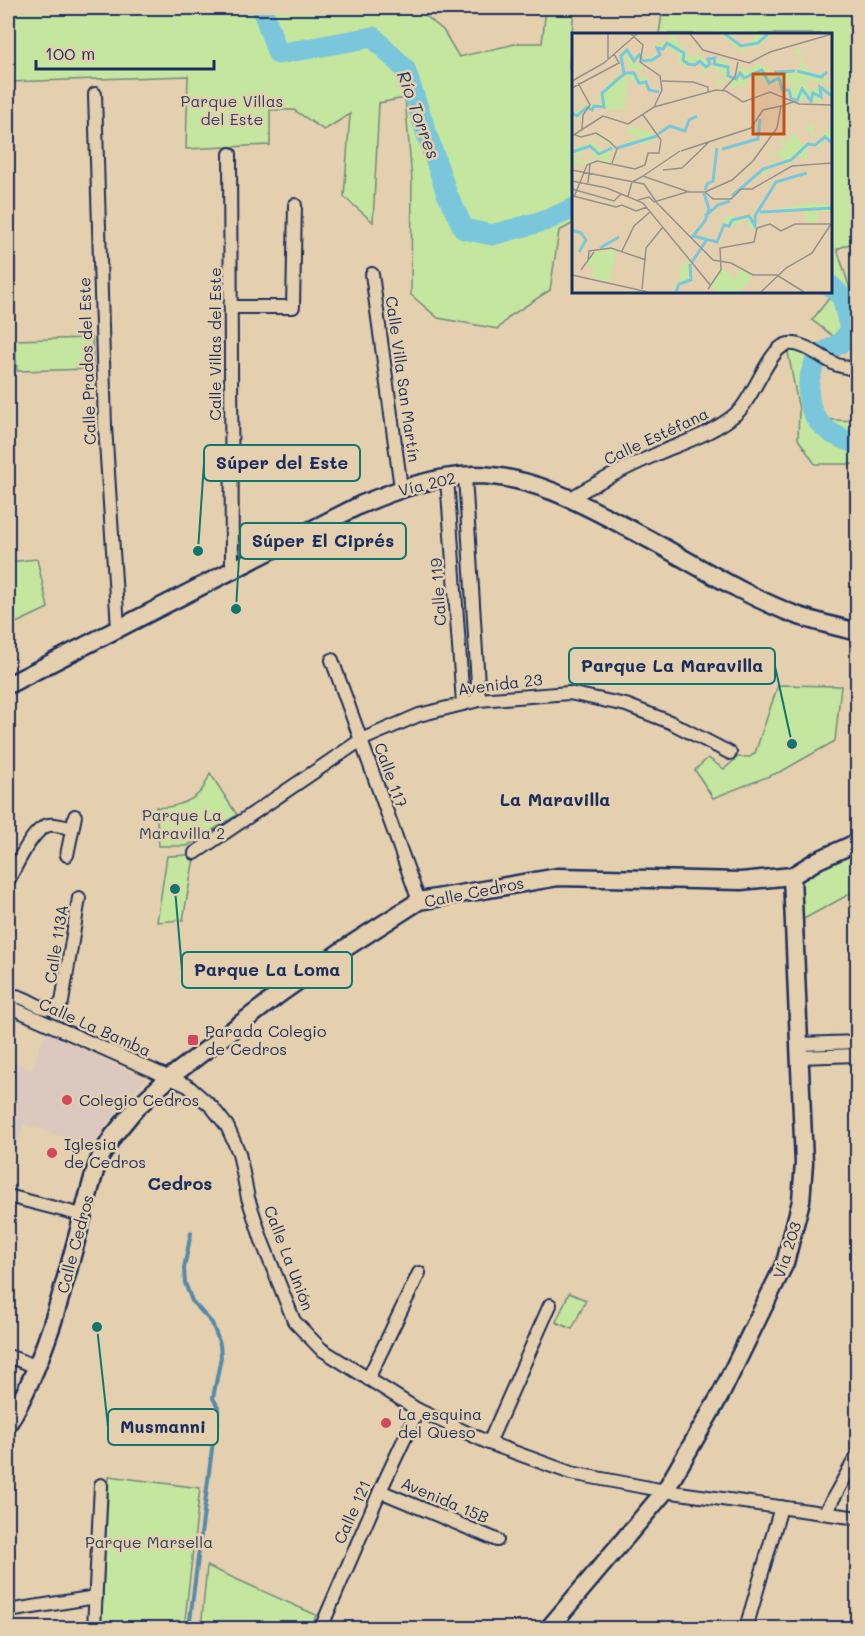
<svg xmlns="http://www.w3.org/2000/svg" width="865" height="1636" font-family="Mali,sans-serif">
<style>
.built{fill:#dbc8be}
.green{fill:#c5e69f;stroke:#708a7e;stroke-width:1.5}
.lines{fill:none;stroke-linecap:round;stroke-linejoin:round}
.stream{stroke:#548aa8;stroke-width:4}
.river{stroke:#7ac6da;stroke-width:21}
.street-casing{stroke:#1b2f5e;stroke-width:16}
.secondary-casing{stroke:#1b2f5e;stroke-width:21}
.street{stroke:#e4d0ae;stroke-width:12}
.secondary{stroke:#e4d0ae;stroke-width:16}
.poi-dot{fill:#d1495b;stroke:#e4d0ae;stroke-width:2}
.labels{text-anchor:middle;stroke-width:5;stroke-linejoin:round;paint-order:stroke}
.park-label{font-size:16px;fill:#2c4164;stroke:#e4d0ae}
.street-label{font-size:16px;fill:#1b2f5e;stroke:#e4d0ae}
.poi-label{font-size:16px;fill:#1b2f5e;stroke:#e4d0ae;text-anchor:start}
.water-label{font-size:18px;font-style:italic;fill:#243e6a;stroke:#e4d0ae}
.neighbourhood-label{font-size:18px;font-weight:bold;fill:#1b2f5e;stroke:#e4d0ae}
.inset-river{fill:none;stroke:#7ac6da;stroke-width:3}
.inset-road{fill:none;stroke:#94908e;stroke-width:1.5}
.view{fill:#bf511c;fill-opacity:0.15;stroke:#bf511c;stroke-width:3}
.inset-edge{fill:none;stroke:#1b2f5e;stroke-width:3}
.leader{fill:none;stroke:#0f766e;stroke-width:2}
.callout-dot{fill:#0f766e;stroke:#e4d0ae;stroke-width:2}
.callout{fill:#e4d0ae;stroke:#0f766e;stroke-width:2}
.callout-label{font-size:18px;text-anchor:middle;font-weight:bold;fill:#1b2f5e}
</style>
<rect width="100%" height="100%" fill="#e4d0ae"/>
<filter id="ink" filterUnits="userSpaceOnUse"><feTurbulence type="fractalNoise" baseFrequency=".0167" numOctaves="2"/><feDisplacementMap in="SourceGraphic" scale="12" xChannelSelector="R" yChannelSelector="G"/><feConvolveMatrix kernelMatrix="1 2 1 2 8 2 1 2 1" color-interpolation-filters="sRGB"/></filter>
<g filter="url(#ink)">
<g class="built">
<path d="M8,162L14,312H8Z"/>
<path d="M45,1031L145,1079L109,1120L91,1146L24,1124L12,1160L8,1159V1060L32,1069Z"/>
</g>
<g class="green">
<path d="M8,8H429L426,16L443,30L459,57L519,43H542L546,8H574L569,69L574,70V223L559,231L550,290L510,316L498,329L438,318L411,295L412,180L405,98L379,103L373,222L344,197L350,114L324,130L294,110H270V145L186,149L188,76L8,82Z"/>
<path d="M663,8H857V241L837,249L857,310L838,340L812,320L830,297L823,291H830V34H659Z"/>
<path d="M92,338L93,369L17,371L15,340Z"/>
<path d="M787,347L809,350L816,419L857,421V464H815L798,439L799,410Z"/>
<path d="M37,559L48,608L8,627V562Z"/>
<path d="M778,685L841,686L835,741L782,771L713,798L695,770L708,758L724,769L738,757H750L755,753Z"/>
<path d="M210,773L237,815L187,846H159L156,807C170,809 192,802 201,791C205,786 208,779 210,773Z"/>
<path d="M857,852V890L802,920L799,882L807,875Z"/>
<path d="M191,855L194,858L183,920L157,922L167,856Z"/>
<path d="M569,1293L586,1300L572,1329L556,1322Z"/>
<path d="M109,1476L200,1488L184,1628H101Z"/>
<path d="M207,1566L316,1615L311,1628H201Z"/>
</g>
<g class="lines">
<path class="stream" d="M189,1628L213,1441L218,1424V1407L213,1398L221,1357L220,1344L212,1323L192,1301L185,1283L184,1268L191,1233"/>
<g class="river">
<path d="M262,8L278,54L373,37L405,69L447,194L464,229L492,235L547,220L574,208"/>
<path d="M830,285L843,298C844,310 849,320 850,332L839,344L818,355C815,363 810,373 809,382C805,418 825,435 858,444"/>
</g>
<g class="street-casing">
<g id="street">
<path d="M95,94L105,426L118,628"/>
<path d="M230,154L232,569"/>
<path d="M372,274L401,488"/>
<path d="M232,307H293L295,205"/>
<path d="M465,476L479,700"/>
<path d="M447,478L463,703"/>
<path d="M571,498C600,480 630,466 661,452C688,441 717,431 738,412C753,398 769,350 785,345C800,339 822,358 835,364C842,367 850,368 858,370"/>
<path d="M332,660L419,901"/>
<path d="M195,853L361,740L419,715L479,700L569,693L626,705L670,722L730,753"/>
<path d="M67,855L75,816"/>
<path d="M8,881C16,867 32,828 49,825C56,824 65,827 72,829"/>
<path d="M8,1005L15,996C31,997 46,1019 62,1002L79,898"/>
<path d="M8,1006L188,1086L212,1107L227,1126L239,1153L248,1198L262,1241L294,1321L321,1349L418,1410L489,1443L571,1473L665,1491L858,1518"/>
<path d="M799,1044L858,1042"/>
<path d="M799,1057L858,1055"/>
<path d="M8,1196L82,1215"/>
<path d="M8,1356L35,1366"/>
<path d="M368,1379L419,1273"/>
<path d="M489,1443L550,1305"/>
<path d="M380,1491L497,1540"/>
<path d="M825,1513L858,1454"/>
<path d="M8,1611L96,1597"/>
<path d="M94,1628L101,1485"/>
<path d="M321,1628L380,1491L418,1410"/>
<path d="M746,1628L781,1507"/>
</g>
</g>
<g class="secondary-casing">
<g id="secondary">
<path d="M8,685L360,505C396,490 434,476 474,475C535,475 590,508 643,536C693,563 743,595 796,615C816,622 837,627 858,632"/>
<path d="M8,1424C53,1350 71,1254 95,1171L101,1156L113,1136L136,1108L169,1078L281,993L347,947L419,901L558,877L741,881L792,876L818,860L858,842"/>
<path d="M549,1628L665,1491L721,1394L785,1263L801,1201L804,1163L792,876"/>
</g>
</g>
<use href="#street" class="street"/>
<use href="#secondary" class="secondary"/>
</g>
</g>
<g class="poi-dot">
<rect x="187" y="1034" width="12" height="12" rx="3"/>
<circle cx="67" cy="1100" r="6"/>
<circle cx="52" cy="1153" r="6"/>
<circle cx="386" cy="1423" r="6"/>
</g>
<g class="labels">
<g class="park-label">
<text x="232" y="107">Parque Villas<tspan x="232" dy="18">del Este</tspan></text>
<text x="182" y="821">Parque La<tspan x="182" dy="18">Maravilla 2</tspan></text>
<text x="149" y="1548">Parque Marsella</text>
</g>
<g class="street-label">
<text transform="translate(215 344) rotate(-90)" y="6">Calle Villas del Este</text>
<text transform="translate(87 361) rotate(-92)" y="6">Calle Prados del Este</text>
<text transform="translate(403 379) rotate(82)" y="6">Calle Villa San Martín</text>
<text transform="translate(656 436) rotate(-25)" y="6">Calle Estéfana</text>
<text transform="translate(427 484) rotate(-13)" y="6">Vía 202</text>
<text transform="translate(438 592) rotate(-94)" y="6">Calle 119</text>
<text transform="translate(500 684) rotate(-7)" y="6">Avenida 23</text>
<text transform="translate(391 775) rotate(70)" y="6">Calle 117</text>
<text transform="translate(474 892) rotate(-11)" y="6">Calle Cedros</text>
<text transform="translate(56 944) rotate(-81)" y="6">Calle 113A</text>
<text transform="translate(95 1027) rotate(24)" y="6">Calle La Bamba</text>
<text transform="translate(75 1244) rotate(-75)" y="6">Calle Cedros</text>
<text transform="translate(787 1250) rotate(-72)" y="6">Vía 203</text>
<text transform="translate(289 1258) rotate(69)" y="6">Calle La Unión</text>
<text transform="translate(445 1500) rotate(23)" y="6">Avenida 15B</text>
<text transform="translate(352 1512) rotate(-66)" y="6">Calle 121</text>
</g>
<g class="poi-label">
<text x="205" y="1037">Parada Colegio<tspan x="205" dy="18">de Cedros</tspan></text>
<text x="79" y="1106">Colegio Cedros</text>
<text x="64" y="1150">Iglesia<tspan x="64" dy="18">de Cedros</tspan></text>
<text x="398" y="1420">La esquina<tspan x="398" dy="18">del Queso</tspan></text>
</g>
<g class="water-label">
<text transform="translate(418 115) rotate(70)" y="6">Río Torres</text>
</g>
<g class="neighbourhood-label">
<text x="555" y="806">La Maravilla</text>
<text x="180" y="1190">Cedros</text>
</g>
</g>
<g transform="translate(572 33)">
<rect width="260" height="260" fill="#e4d0ae"/>
<path d="M105,1L103,6L120,25L125,21L134,28L138,23L147,25L142,30L149,25L153,30L157,27L160,39L155,42L162,44L145,52V46L153,47V42L145,39L140,29L143,26L139,27L138,37L129,41L131,30L124,28L122,34L108,32L104,18H98L95,12L86,16L88,22L81,29H70V26L86,21L84,11L98,8V3ZM149,1H161V9L170,11L178,12L183,1H188L189,5L198,1V5L183,15L174,13L171,21ZM228,15V23L233,20L229,26L239,39L249,40V44L257,46L259,50L234,48L220,53L217,46L211,54L205,46L199,53L195,45L194,49L179,42L173,53L159,54L157,52L163,45L167,46L166,33L175,37L188,30L191,37V30L194,38L198,33L196,42L202,44L209,38H228V23L221,18ZM57,16L62,27L65,20L67,22L64,28L60,29L71,33L70,38L56,35V20L48,38L52,30L49,19ZM51,38L64,39L70,48L71,43L78,46L70,50L74,56L53,43L58,53H52L55,57L51,73L60,76L35,77V74L25,73L13,76L7,87L0,81L15,72L31,71L26,65L29,58ZM235,49L239,61L243,53L259,55V66L251,59L250,70L231,66L228,69L210,57L209,54L213,57ZM241,90L242,102L239,110L246,109L259,92V110L252,105L248,114L237,111L234,128L227,122L219,131L198,133L197,138L179,147L187,137L200,130L211,128L210,124L200,121L214,115L206,108L210,109L212,105L214,112L221,99L232,112L239,107L240,99L232,97ZM56,93L81,100L85,105L73,111H56L45,115L54,109H60L55,105L73,106L55,99ZM23,101L27,102L37,109L40,114L37,127L35,129L24,127L32,125H25L15,114L7,126L11,129L19,125L16,121L23,128L13,129L10,134L8,128L0,134L1,123L6,127L7,123L0,120V116L6,118L5,114L21,109L31,118L39,113L24,102L0,114ZM238,170L259,172V180L247,177L245,190H236L231,177L210,181L206,176ZM161,180L163,187L178,182L184,196L177,195L176,186L159,194L151,192L152,186ZM37,216L45,217L37,249L17,243L23,238L14,230L24,219ZM117,227L118,247L106,251L102,259L104,251L108,248V234ZM150,235L163,245L169,236L179,242L176,251L165,259H145L139,253Z" fill="#c5e69f"/>
<path class="inset-river" d="M153,1L169,13L186,10L196,1M225,38L249,44L255,39M202,39L223,38M52,40H62L67,50L74,49L77,57L87,59M0,80L5,83L15,74L20,77L22,73L32,74L30,60L52,41L49,23L55,17L62,28L67,22L71,28L80,27L88,22L85,15L91,16L95,10L112,20L111,27L116,31L123,32L128,28L134,34L138,31L136,26L143,25L142,31L156,34V43L164,46L168,40L172,45L190,37L197,50L207,45L210,57H217L219,65L225,68L230,56L239,68L241,60L249,64L248,54L260,63M86,101L98,93L113,98L117,87L125,83M45,115L85,103M150,116L186,106L188,86M0,119L18,113L27,121L40,115M133,157L135,151L141,148L145,115M132,160L137,176L133,188L121,203L145,209L152,192L157,193L160,187L177,183L183,193V183L204,149L235,140M160,163L191,136L219,127L236,111L243,112L253,104L260,110M188,179L260,175M133,183L146,172L158,168M0,197L9,200L14,207L7,219M28,215L47,204M120,229L134,208M104,259L107,251L119,247L118,231"/>
<path class="inset-road" d="M59,1L71,12L68,29L88,43L90,57L82,74M118,1L131,17L177,30L198,19L260,1M36,27V1M0,48L32,30L65,1M90,48L121,49L136,54V59M6,50L18,72L11,82L10,96M0,55L47,30L42,21M151,57L163,44L166,29M71,82L89,107L87,120H76L73,132M3,102L9,104L24,100L37,108L45,116L40,130M0,103L31,83L56,91L82,74L144,57L154,58L171,69L198,59L227,71L260,72M109,118L179,95L191,77L209,73M0,137L72,151L85,170L141,227L159,230L181,242H205L232,259M91,137L110,135L137,109M71,143L108,118M0,148L35,155L71,170L139,253M16,150L18,131M0,156L42,168L49,161M133,159L141,166H159L169,156H180L220,133L260,130M1,163L44,174L50,172L64,178L75,174M56,163L60,149L71,143L117,159H133L160,147L181,128L205,95L209,73L221,69M2,164L15,132L25,128L63,136L73,132M66,167L77,164L82,169L115,159M50,218L62,193L78,179M16,228L17,218L39,215L74,227M9,237L22,219M0,242L76,259M70,256L74,215L91,194M136,256L149,237L148,215L182,209L185,195L198,191L209,198L223,191H260M189,259L214,235L240,220L259,191"/>
<path class="view" d="M181,41H212V101H181Z"/>
<rect width="260" height="260" class="inset-edge"/>
</g>
<path class="leader" d="M198 551L204 463M236 609L240 541M792 744L775 666M175 889L182 970M97 1327L108 1427"/>
<g class="callout-dot">
<circle cx="198" cy="551" r="6"/>
<circle cx="236" cy="609" r="6"/>
<circle cx="792" cy="744" r="6"/>
<circle cx="175" cy="889" r="6"/>
<circle cx="97" cy="1327" r="6"/>
</g>
<g class="callout">
<rect x="204" y="445" width="156" height="36" rx="6"/>
<rect x="240" y="523" width="166" height="36" rx="6"/>
<rect x="569" y="648" width="206" height="36" rx="6"/>
<rect x="182" y="952" width="170" height="36" rx="6"/>
<rect x="108" y="1409" width="110" height="36" rx="6"/>
</g>
<g class="callout-label">
<text x="282" y="469">Súper del Este</text>
<text x="323" y="547">Súper El Ciprés</text>
<text x="672" y="672">Parque La Maravilla</text>
<text x="267" y="976">Parque La Loma</text>
<text x="163" y="1433">Musmanni</text>
</g>
<rect width="865" height="1636" fill="none" stroke="#e4d0ae" stroke-width="30"/>
<rect x="15" y="15" width="835" height="1606" fill="none" stroke="#1b2f5e" stroke-width="2" filter="url(#ink)"/>
<path d="M36 60v9h178v-9" fill="none" stroke="#1b2f5e" stroke-width="3"/>
<text x="45" y="60" font-size="18" fill="#1b2f5e" stroke="#e4d0ae" stroke-width="4.5" paint-order="stroke">100 m</text>
</svg>
